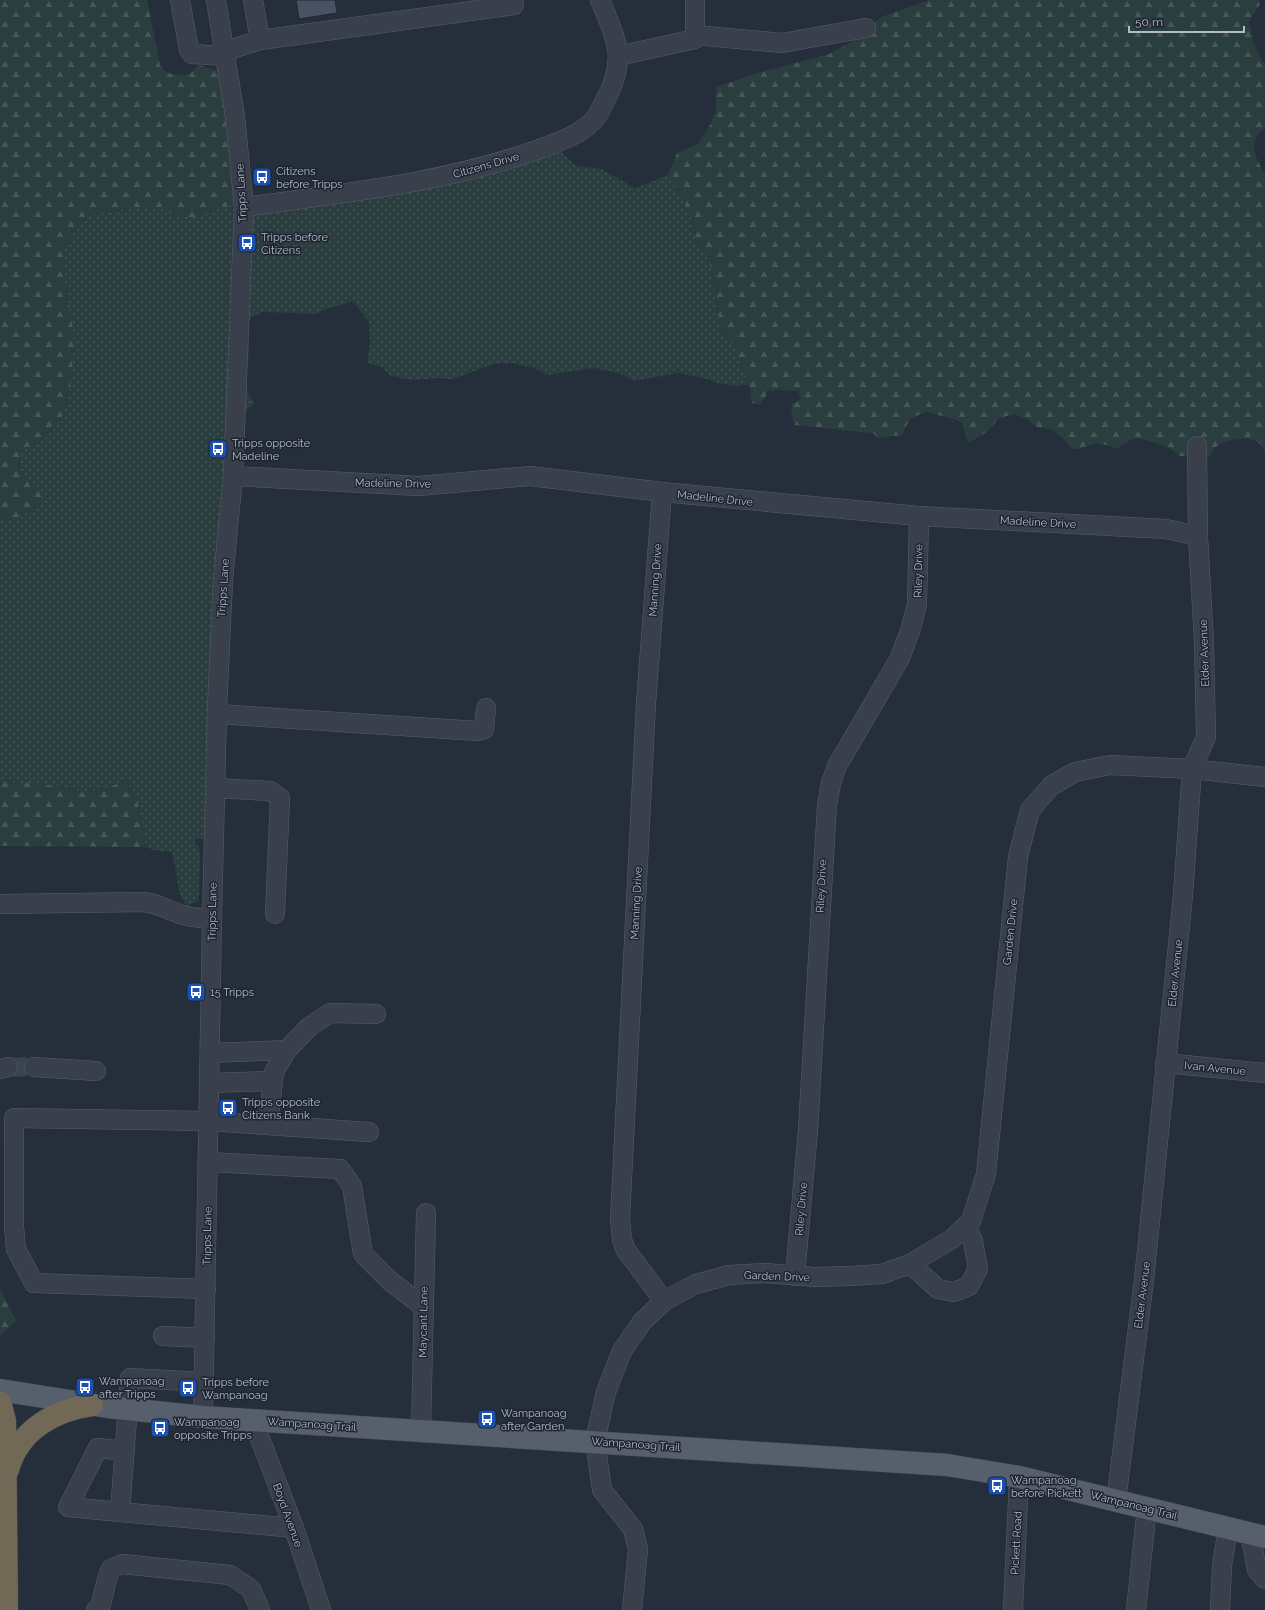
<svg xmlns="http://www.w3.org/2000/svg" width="1265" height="1610" font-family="Raleway,sans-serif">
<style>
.green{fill:url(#green-dots)}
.forest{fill:url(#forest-firs)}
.building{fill:#495162;stroke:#202733}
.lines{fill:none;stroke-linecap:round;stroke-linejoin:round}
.minor-tunnel{stroke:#3a4350;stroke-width:19;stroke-dasharray:19 10;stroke-linecap:butt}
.minor-casing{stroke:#575e6a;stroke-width:20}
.major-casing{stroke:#424955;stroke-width:23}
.highway-casing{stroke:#444b57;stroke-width:23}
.minor{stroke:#39404c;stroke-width:19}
.major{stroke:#575f6c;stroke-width:22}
.highway{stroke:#716856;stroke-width:22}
.labels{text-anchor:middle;stroke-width:3;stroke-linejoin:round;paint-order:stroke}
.street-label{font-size:11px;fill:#b4bbc7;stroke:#1e2531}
.poi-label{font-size:11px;fill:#b4bbc7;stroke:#1e2531;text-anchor:start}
</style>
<defs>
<pattern id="green-dots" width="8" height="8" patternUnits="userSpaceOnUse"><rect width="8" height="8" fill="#2a3d3f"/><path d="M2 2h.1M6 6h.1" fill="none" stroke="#465759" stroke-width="1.8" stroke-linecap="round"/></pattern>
<pattern id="forest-firs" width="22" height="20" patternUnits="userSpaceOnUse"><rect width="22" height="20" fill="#2a3d3f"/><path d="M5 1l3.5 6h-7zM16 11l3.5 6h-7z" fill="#465759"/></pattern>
</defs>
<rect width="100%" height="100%" fill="#252e3b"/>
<path class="green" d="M554,145L576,166L601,169L635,188L668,175L683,200L691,217L696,241L709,258L721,331L736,348L744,375L743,385L736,386L716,383L708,379L679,373L634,381L622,374L594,368L547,375L534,368L511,363H497L453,379L437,378L412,380L391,376L382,367L370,364L367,362L370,343L369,322L354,303L351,301C341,308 327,305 318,314L263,312L252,317L246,326L249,354L244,375L248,394L255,403L246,410L242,421L210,859L203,839L197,838L194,842L199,847L200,855L199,895L198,901L187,906L180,895L172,852L153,850L146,847L138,805L128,781L88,792L38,783H17L0,779V520L14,519L37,486C22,473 16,473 21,452L48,436L65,277L64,246L87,215L134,208L162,209L178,217L239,203L241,209Z"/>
<g class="forest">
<path d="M0,0H147L160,65C167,77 178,74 190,74L198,65L222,72L239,203L196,217H178L162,209L134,208L87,215L64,246L65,277L75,342L69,397L60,422L48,436L21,452L18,465L21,472L37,486L43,496L37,509L14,519L0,520Z"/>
<path d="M929,0H1258L1260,4L1249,21C1252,37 1255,51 1265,64V129C1246,138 1256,161 1265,173V454C1264,451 1263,447 1261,445C1252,434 1223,439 1214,449C1212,451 1211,454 1209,457L1199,451L1191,456H1178C1172,447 1167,447 1158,444C1137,438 1136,434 1117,449C1108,445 1100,442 1090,445C1083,447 1079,450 1072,449L1065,440L1051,429L1037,427L1027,419L1014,414L999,418L987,432L968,443L962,423C951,416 940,417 928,412C913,416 907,419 903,435L878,438L873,433L862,432L794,425L791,411L792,404L801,399L798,391L777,390L767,391L765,398L759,405L752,403L749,385H743L744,375L736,348L721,331L709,258L696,241L691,217L683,200L668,175L677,153L698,144L710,125L716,110V87L757,73L829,54L851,42L881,17Z"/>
<path d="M0,779L17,783H38L88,792L128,781L138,805L146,847L0,846Z"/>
<path d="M0,1288L16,1321L1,1335L0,1334Z"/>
</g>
<path class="building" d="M296,0H335L337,13L299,19Z"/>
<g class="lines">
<path class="minor-tunnel" d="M8,1067H34"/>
<g class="minor-casing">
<g id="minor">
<path d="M180,0L189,50L192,54L225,56L216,0"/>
<path d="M253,0L260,40"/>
<path d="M695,35L782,43L866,28"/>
<path d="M618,56L695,39V0"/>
<path d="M244,207C343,193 439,184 534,151C556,143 583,135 597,116C601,110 603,103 607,97C627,58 616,38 600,0"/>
<path d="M233,476L419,486L530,476L662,492L919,516L1166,529L1198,536"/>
<path d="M662,492L646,703L620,1219L622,1240L626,1250L664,1301"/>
<path d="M217,714L478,731L484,729L486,708"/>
<path d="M215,788L270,791L280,798L275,914"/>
<path d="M0,904L144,902C159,904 166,909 180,914C190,918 201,918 212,919"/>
<path d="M210,1053L287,1050"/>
<path d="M1165,1063L1265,1073"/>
<path d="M34,1067L96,1071"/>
<path d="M0,1069L8,1067"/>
<path d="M209,1083L273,1081"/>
<path d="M268,1125L274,1072L287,1050L309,1027L330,1013L376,1014"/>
<path d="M208,1162L340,1169L352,1186L363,1254L390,1281L424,1307"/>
<path d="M910,1264L952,1239L971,1221L986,1174L1018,857L1030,810L1051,786L1075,772L1110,765L1192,769L1265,777"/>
<path d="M795,1276L808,1130L827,805L831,783L837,766L900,658L910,631L917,605L919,516"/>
<path d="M206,1289L34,1283L16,1249L14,1226V1118L208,1121L369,1132"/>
<path d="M163,1336L205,1338"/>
<path d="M204,1382L130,1378L120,1512L294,1528"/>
<path d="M203,1417L212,919L217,709L223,580L233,476L244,207L235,116L225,56L232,49L260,40L514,5L513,0"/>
<path d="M253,1420L294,1528L321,1610"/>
<path d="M421,1430L426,1213"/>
<path d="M1116,1501L1144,1280L1183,895L1192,769L1206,737L1204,642L1198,536L1197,446"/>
<path d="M120,1512L68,1507L98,1448L125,1451"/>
<path d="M1250,1533L1257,1570L1265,1579"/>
<path d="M96,1610L99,1609C105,1596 104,1582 111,1569L122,1564L230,1575L251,1589L260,1610"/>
<path d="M632,1610L638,1549L633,1529L602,1490L595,1441L606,1392L622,1351L642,1322L664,1301L696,1284L729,1275L765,1273L815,1277L850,1276L882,1274L910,1264L938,1289L954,1292L969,1286L978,1269L973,1241L966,1226"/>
<path d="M1013,1610L1019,1477"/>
<path d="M1136,1610L1147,1508"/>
<path d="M1220,1610L1222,1566L1228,1528"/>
</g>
</g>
<g class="major-casing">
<path id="major" d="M0,1390L108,1407L203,1417L947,1465L1019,1477L1265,1537"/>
</g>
<g class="highway-casing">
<g id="highway">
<path d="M0,1402L5,1421L7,1610"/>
<path d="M8,1470C18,1431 54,1410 92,1405"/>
</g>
</g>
<use href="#minor" class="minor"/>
<use href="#major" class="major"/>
<use href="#highway" class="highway"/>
</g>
<defs>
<g id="bus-square" transform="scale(1)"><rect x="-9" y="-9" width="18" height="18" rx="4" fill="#1a4fb4" stroke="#1e2531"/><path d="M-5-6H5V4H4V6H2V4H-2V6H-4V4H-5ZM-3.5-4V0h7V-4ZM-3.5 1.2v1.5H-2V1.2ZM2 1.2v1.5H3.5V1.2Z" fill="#fff"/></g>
</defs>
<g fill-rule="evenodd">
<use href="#bus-square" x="262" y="177"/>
<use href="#bus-square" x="247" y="243"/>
<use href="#bus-square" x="218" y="449"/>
<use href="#bus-square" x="196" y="992"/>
<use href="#bus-square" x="228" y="1108"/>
<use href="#bus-square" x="85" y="1387"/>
<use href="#bus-square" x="188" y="1388"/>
<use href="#bus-square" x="487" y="1419"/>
<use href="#bus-square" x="160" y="1428"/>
<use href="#bus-square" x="997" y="1486"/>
</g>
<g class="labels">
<g class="street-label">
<text transform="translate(486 165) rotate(-16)" y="4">Citizens Drive</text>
<text transform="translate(241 193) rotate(-93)" y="4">Tripps Lane</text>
<text transform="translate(393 483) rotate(1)" y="4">Madeline Drive</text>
<text transform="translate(715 498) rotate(6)" y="4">Madeline Drive</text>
<text transform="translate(1038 522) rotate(3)" y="4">Madeline Drive</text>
<text transform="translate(918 571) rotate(-89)" y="4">Riley Drive</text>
<text transform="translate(655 580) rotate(-86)" y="4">Manning Drive</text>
<text transform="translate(223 588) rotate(-86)" y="4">Tripps Lane</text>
<text transform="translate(1204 653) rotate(-92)" y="4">Elder Avenue</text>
<text transform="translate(821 886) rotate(-87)" y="4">Riley Drive</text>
<text transform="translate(636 903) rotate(-87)" y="4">Manning Drive</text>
<text transform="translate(212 912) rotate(-89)" y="4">Tripps Lane</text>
<text transform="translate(1010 932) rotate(-84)" y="4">Garden Drive</text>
<text transform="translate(1175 973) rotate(-84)" y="4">Elder Avenue</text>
<text transform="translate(1215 1068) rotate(6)" y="4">Ivan Avenue</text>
<text transform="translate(801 1209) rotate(-85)" y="4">Riley Drive</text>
<text transform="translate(207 1236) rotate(-89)" y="4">Tripps Lane</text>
<text transform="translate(777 1276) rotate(2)" y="4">Garden Drive</text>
<text transform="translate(1142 1295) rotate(-83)" y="4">Elder Avenue</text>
<text transform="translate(423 1322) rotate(-89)" y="4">Maycant Lane</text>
<text transform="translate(312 1424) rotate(4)" y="4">Wampanoag Trail</text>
<text transform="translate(636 1444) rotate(4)" y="4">Wampanoag Trail</text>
<text transform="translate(1134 1505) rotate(14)" y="4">Wampanoag Trail</text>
<text transform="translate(288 1515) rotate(70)" y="4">Boyd Avenue</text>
<text transform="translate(1016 1543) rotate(-87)" y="4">Pickett Road</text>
</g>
<g class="poi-label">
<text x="276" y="175">Citizens<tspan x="276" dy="13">before Tripps</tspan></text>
<text x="261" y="241">Tripps before<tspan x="261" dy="13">Citizens</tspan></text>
<text x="232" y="447">Tripps opposite<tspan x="232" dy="13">Madeline</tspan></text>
<text x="210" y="996">15 Tripps</text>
<text x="242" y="1106">Tripps opposite<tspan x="242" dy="13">Citizens Bank</tspan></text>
<text x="99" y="1385">Wampanoag<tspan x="99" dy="13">after Tripps</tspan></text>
<text x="202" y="1386">Tripps before<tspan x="202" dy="13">Wampanoag</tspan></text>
<text x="501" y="1417">Wampanoag<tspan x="501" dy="13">after Garden</tspan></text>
<text x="174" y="1426">Wampanoag<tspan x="174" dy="13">opposite Tripps</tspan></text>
<text x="1011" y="1484">Wampanoag<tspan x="1011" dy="13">before Pickett</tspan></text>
</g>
</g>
<path d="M1129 26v6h115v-6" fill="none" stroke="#b4bbc7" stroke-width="2"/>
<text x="1135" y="26" font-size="12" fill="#b4bbc7" stroke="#1e2531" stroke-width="3" paint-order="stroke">50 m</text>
</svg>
